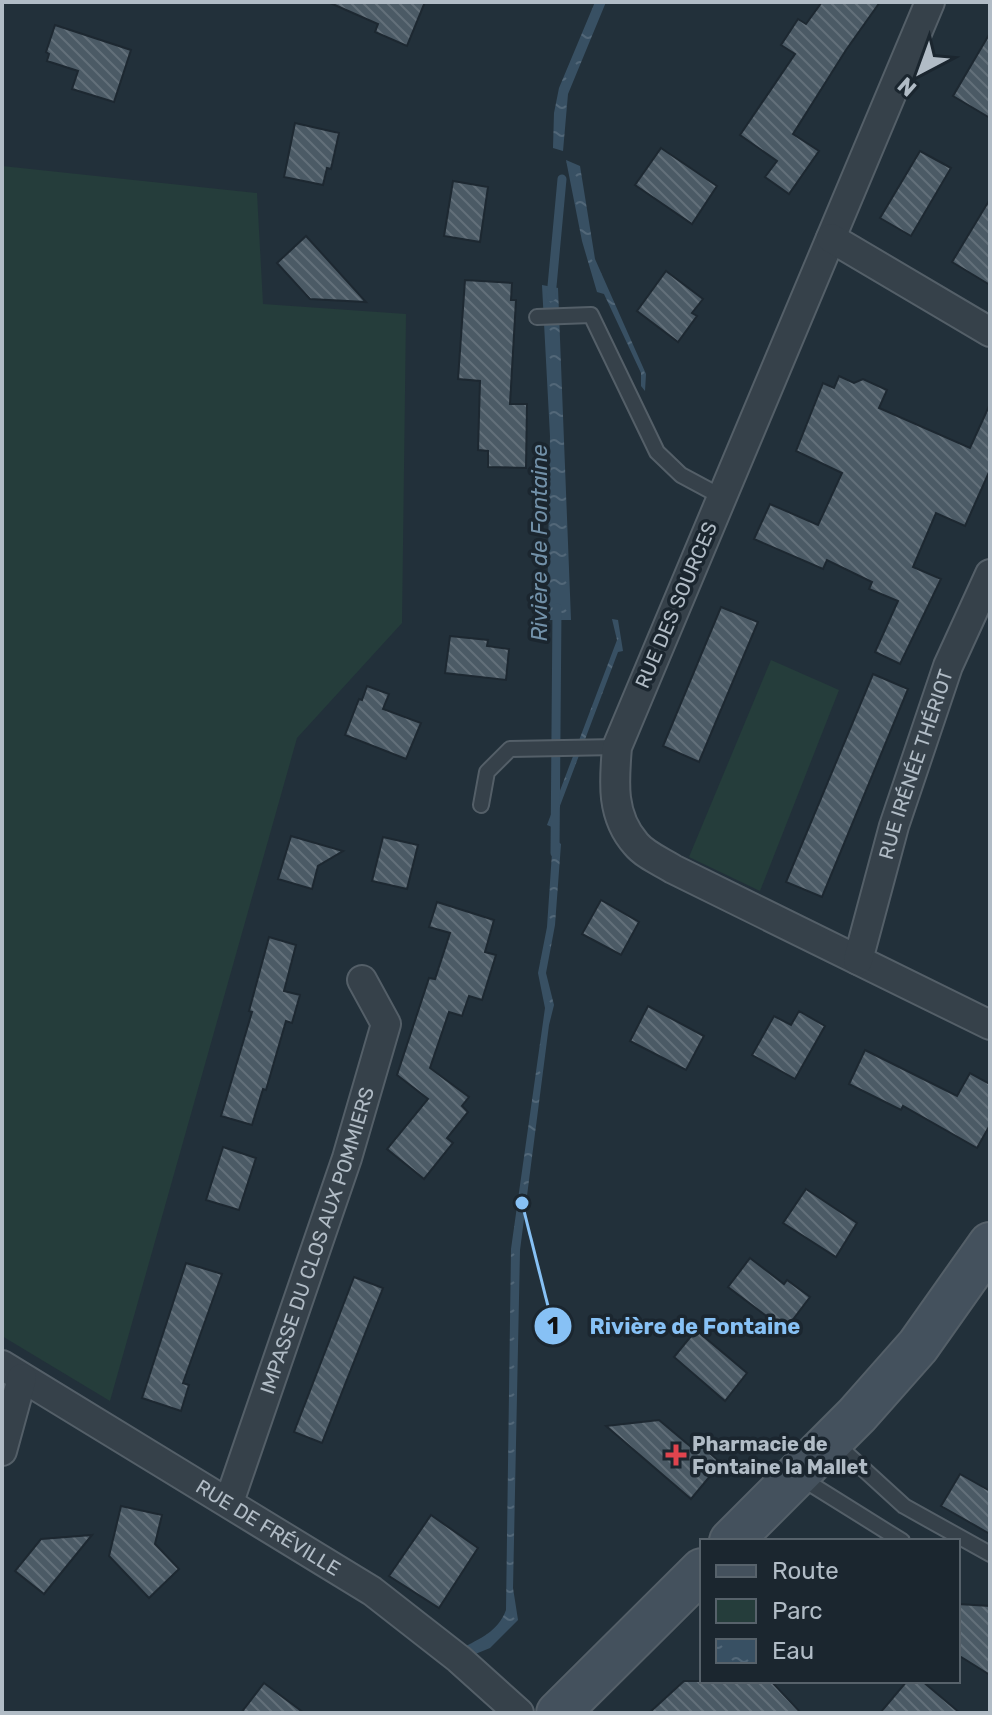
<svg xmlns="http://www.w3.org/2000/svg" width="992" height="1715" font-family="Rubik,sans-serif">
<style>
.green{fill:#253d3b}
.water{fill:url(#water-ripples)}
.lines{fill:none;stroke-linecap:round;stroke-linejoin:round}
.stream{stroke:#385063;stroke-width:9}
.building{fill:url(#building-back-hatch);stroke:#1d2831;stroke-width:2}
.lane-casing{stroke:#545f68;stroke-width:18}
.street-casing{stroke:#545f68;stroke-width:32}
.secondary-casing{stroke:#545f68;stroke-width:46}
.lane{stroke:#36414a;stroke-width:14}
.street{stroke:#36414a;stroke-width:28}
.secondary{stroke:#44515d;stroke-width:42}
.health-dot{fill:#e0444e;stroke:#1b262f;stroke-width:3}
.labels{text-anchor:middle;stroke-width:7;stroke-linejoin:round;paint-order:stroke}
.street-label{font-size:20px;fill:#b1bcc6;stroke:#1b262f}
.poi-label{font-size:20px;font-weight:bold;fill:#b1bcc6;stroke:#1b262f;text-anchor:start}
.water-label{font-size:22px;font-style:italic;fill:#7291a9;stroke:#1b262f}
.leader{fill:none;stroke:#87c1f5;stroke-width:3}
.callout-dot{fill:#87c1f5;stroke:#1b262f;stroke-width:3}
.mark-label{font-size:24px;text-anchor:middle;font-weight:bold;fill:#111}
.callout-label{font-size:22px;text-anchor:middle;font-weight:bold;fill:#87c1f5;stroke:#1b262f;stroke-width:7;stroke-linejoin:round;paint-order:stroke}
</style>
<defs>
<pattern id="water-ripples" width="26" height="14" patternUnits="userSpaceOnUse" patternTransform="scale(2)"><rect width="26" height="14" fill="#385063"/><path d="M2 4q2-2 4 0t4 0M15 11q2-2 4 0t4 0" fill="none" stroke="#526778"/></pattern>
<pattern id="building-back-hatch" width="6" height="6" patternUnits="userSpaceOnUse" patternTransform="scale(2)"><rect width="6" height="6" fill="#4b5a65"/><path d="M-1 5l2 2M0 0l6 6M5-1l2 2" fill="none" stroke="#63707a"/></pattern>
</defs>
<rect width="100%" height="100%" fill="#22303a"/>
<g class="green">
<path d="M2,166L257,193L263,304L406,314L402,623L297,738L110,1401L2,1336Z"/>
<path d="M771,660L839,690L760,891L689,857Z"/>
</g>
<g class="water">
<path d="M595,2H606L568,94L563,151L553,148L554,113L559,88Z"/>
<path d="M566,160L580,166L595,259L646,374L645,391L641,386V373L604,294L597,292L582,241Z"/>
<path d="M542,285L558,288L571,620H547L550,436Z"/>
<path d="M612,619L618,620L623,651L618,652L552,827L547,825L617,640Z"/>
<path d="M553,838L561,844L555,925L546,973L554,1005L549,1025L520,1250L513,1588L518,1620L490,1648L468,1657L461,1649C480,1638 498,1632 506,1610L511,1249L545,1008L538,973L547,927Z"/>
</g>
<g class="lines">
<g class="stream">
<path d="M551,297L562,179"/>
<path d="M555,853L557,608"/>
</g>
</g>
<g class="building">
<path d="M328,2H425L407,46L375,32L378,24Z"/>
<path d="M822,2H880L846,50L793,134L819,151L789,194L765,177L777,161L740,135L795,54L781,45L798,19L806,24Z"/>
<path d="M55,25L131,50L114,102L72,89L78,71L47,61L49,54L46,52Z"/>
<path d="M990,33V118L953,96Z"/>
<path d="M295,123L339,133L331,169L327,168L323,185L284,177Z"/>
<path d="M661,148L717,186L692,224L635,185Z"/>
<path d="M920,151L951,168L911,236L880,218Z"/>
<path d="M453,181L488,187L480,242L444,236Z"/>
<path d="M990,199V285L952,262Z"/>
<path d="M306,236L366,302L310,299L277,263Z"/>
<path d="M666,271L703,299L692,313L697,316L678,342L637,311Z"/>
<path d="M465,280L512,283L511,300H516L510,404H527L526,468L488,467V451L478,450L480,381L458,379Z"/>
<path d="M839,376L854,383L863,379L887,390L879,408L970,448L990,404V470L965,526L936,513L913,567L941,579L900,664L875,652L898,601L869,589L872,582L827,560L823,569L754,539L770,504L818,525L842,473L796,451L823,383L834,388Z"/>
<path d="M721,607L758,622L699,762L663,746Z"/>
<path d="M450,636L488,640L487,646L509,649L506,680L445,673Z"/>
<path d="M873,674L908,689L822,897L786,882Z"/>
<path d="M367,686L389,694L383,709L421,723L406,759L345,735L359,699L362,700Z"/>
<path d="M291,836L343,851L318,866L312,889L278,879Z"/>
<path d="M383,837L418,845L407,889L372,881Z"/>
<path d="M601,900L639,922L621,955L582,934Z"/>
<path d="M437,902L494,920L485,952L496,955L482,1000L469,996L462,1016L449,1012L430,1068L469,1097L462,1106L468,1112L447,1138L453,1143L424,1179L387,1149L428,1099L397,1075L429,978L435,979L450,933L429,927Z"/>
<path d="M269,937L296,945L284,991L300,995L292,1023L286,1021L266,1090L263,1089L252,1125L221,1116L252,1012L249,1011Z"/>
<path d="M648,1006L704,1036L686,1070L630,1041Z"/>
<path d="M799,1011L825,1026L795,1079L752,1055L774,1016L791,1025Z"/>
<path d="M865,1050L957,1096L970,1073L990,1084V1125L977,1148L903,1106L901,1110L849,1084Z"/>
<path d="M223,1147L256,1158L239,1210L206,1200Z"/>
<path d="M806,1189L857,1223L836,1257L783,1223Z"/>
<path d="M750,1258L784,1284L787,1280L810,1297L785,1330L728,1287Z"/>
<path d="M186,1263L222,1274L183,1383L189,1385L181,1411L142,1398Z"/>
<path d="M354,1277L383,1288L322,1443L294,1432Z"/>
<path d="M696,1330L747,1373L725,1401L674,1357Z"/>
<path d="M659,1420L690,1446L695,1440L721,1463L691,1499L606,1426Z"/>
<path d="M960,1474L990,1491V1534L941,1506Z"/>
<path d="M121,1506L162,1515L155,1544L179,1569L149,1598L109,1556Z"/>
<path d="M431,1515L478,1548L439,1608L389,1576Z"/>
<path d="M92,1535L44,1594L15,1571L41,1539Z"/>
<path d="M958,1604L990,1606V1675L958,1655Z"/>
<path d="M684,1681H771L801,1713H649Z"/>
<path d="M907,1681H922L960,1713H880Z"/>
<path d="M264,1683L304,1713H241Z"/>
</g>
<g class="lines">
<g class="lane-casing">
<g id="lane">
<path d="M537,317L591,315L657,452L681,475L722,497"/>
<path d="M481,805L487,772L510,749L617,747"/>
<path d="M835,1443L904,1506L990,1554"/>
<path d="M801,1478L902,1541"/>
</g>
</g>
<g class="street-casing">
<g id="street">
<path d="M930,2L617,747C614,782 611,816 636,844C645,855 662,862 673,869L990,1025"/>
<path d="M831,238L990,332"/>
<path id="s1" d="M858,960L894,826L948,666L990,574"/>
<path id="s2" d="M2,1365L372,1591L459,1659L519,1713"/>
<path d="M2,1451L22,1378"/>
<path id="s3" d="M229,1502L347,1158L386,1024L362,980"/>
</g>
</g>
<g class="secondary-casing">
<g id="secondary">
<path d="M731,1541L857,1415L918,1346L990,1244"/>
<path d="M558,1713L702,1570"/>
</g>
</g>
<use href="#lane" class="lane"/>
<use href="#street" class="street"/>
<use href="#secondary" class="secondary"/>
</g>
<path class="health-dot" d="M672 1443h8v8h8v8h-8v8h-8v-8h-8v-8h8z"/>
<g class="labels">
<g class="street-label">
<text transform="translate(676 605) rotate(-67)" y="7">RUE DES SOURCES</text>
<text dy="7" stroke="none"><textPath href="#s1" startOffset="204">RUE IRÉNÉE THÉRIOT</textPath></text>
<text dy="7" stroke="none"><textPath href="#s3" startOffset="276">IMPASSE DU CLOS AUX POMMIERS</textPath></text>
<text dy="7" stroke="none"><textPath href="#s2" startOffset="312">RUE DE FRÉVILLE</textPath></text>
</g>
<g class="poi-label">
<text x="692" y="1451">Pharmacie de<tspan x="692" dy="23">Fontaine la Mallet</tspan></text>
</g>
<g class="water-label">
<text transform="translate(539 543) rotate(-90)" y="8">Rivière de Fontaine</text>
</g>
</g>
<path class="leader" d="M522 1203L553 1326"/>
<g class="callout-dot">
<circle cx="522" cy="1203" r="8"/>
<circle cx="553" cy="1326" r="20"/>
</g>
<g class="mark-label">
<text x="553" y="1334">1</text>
</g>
<g class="callout-label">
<text x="695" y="1334">Rivière de Fontaine</text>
</g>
<rect width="992" height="1715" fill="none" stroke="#b1bcc6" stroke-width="8"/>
<rect x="700" y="1539" width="260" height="144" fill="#1b262f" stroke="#57626b" stroke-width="2"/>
<rect x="716" y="1565" width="40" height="12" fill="#44515d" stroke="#57626b" stroke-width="2"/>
<text x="772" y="1579" font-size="24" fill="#b1bcc6">Route</text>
<rect x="716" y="1599" width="40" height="24" fill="#253d3b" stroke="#57626b" stroke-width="2"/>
<text x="772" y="1619" font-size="24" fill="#b1bcc6">Parc</text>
<rect x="716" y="1639" width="40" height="24" fill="url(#water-ripples)" stroke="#57626b" stroke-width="2"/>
<text x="772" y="1659" font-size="24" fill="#b1bcc6">Eau</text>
<g transform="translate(920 72) rotate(221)" stroke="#1b262f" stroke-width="6" paint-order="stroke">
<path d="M0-6L14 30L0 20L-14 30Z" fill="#b1bcc6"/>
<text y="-12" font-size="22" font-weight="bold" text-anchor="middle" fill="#b1bcc6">N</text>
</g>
</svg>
